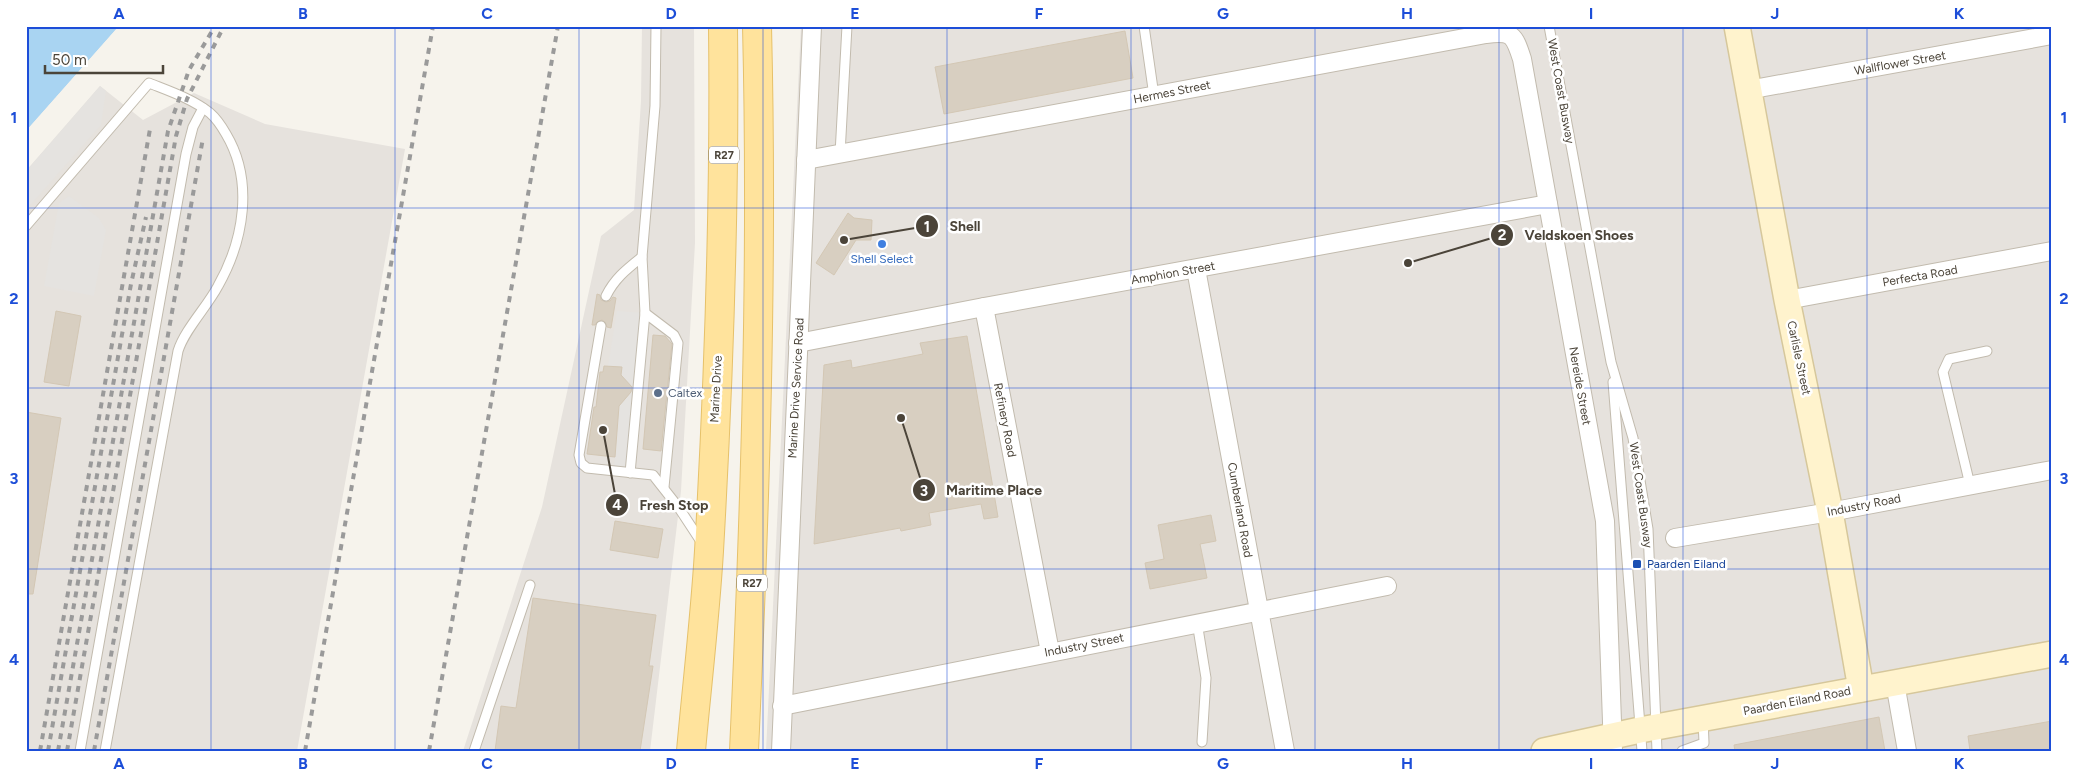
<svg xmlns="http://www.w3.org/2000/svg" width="2078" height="777" font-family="Figtree,sans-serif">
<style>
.industrial{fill:#e6e2dd}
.parking{fill:#e5e3e0}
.water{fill:#a9d4f2}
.pier{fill:#f6f3ec}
.building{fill:#d8cfc1;stroke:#d3c7b4}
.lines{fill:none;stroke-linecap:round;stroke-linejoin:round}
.lane-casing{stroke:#c2bbae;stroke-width:11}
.street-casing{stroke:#c2bbae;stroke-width:20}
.secondary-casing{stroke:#d6c79b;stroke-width:28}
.primary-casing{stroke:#e6c16a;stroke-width:30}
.lane{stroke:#fff;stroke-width:9}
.street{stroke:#fff;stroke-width:18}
.secondary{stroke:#fff3cd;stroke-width:25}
.primary{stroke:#ffe39c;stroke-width:28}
.rail{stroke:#9a9a9a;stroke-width:4;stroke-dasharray:6 6;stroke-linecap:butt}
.grid{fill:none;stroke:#1d4ed8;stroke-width:1;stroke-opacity:0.55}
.shop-dot{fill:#3f7fe0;stroke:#fff;stroke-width:2}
.service-dot{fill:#5c6f8a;stroke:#fff;stroke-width:2}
.transit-dot{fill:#1a4fb4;stroke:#fff;stroke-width:2}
.labels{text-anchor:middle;stroke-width:5;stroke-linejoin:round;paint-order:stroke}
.shield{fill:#fff;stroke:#817c74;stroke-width:1}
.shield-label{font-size:11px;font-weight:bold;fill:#4b4439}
.street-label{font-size:12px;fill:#4b4439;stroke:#fff}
.shop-label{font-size:12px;fill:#366cbe;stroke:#fff}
.service-label{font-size:12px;fill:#4e5e75;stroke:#fff;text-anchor:start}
.transit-label{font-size:12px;fill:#164399;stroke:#fff;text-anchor:start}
.leader{fill:none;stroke:#4b4439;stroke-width:2}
.callout-dot{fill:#4b4439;stroke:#fff;stroke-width:2}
.mark-label{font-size:15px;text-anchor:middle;font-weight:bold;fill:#fff}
.callout-label{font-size:14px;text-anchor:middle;font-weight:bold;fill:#4b4439;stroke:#fff;stroke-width:5;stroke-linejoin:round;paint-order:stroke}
.neatline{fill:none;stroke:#1d4ed8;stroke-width:2}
.grid-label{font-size:16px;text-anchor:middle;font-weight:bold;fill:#1d4ed8}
</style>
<rect width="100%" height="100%" fill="#f6f3ec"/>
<g class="industrial">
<path d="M642,26H694L695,243L681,491L650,751H463L542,507L601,236L634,210L641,101Z"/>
<path d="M801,26H2052V751H766Z"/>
<path d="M100,86L143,120L194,93L265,124L405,149L297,751H26V171Z"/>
</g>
<g class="parking">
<path d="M100,86L106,91L101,125L26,210V171Z"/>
<path d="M69,196L99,218L106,230L94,296L44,286L59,203Z"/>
<path d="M617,311L645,313L630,473L614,471L619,406L625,399L626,381L621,375L622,367L608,366Z"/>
</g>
<path class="water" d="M26,26H119L26,131Z"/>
<path class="pier" d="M119,26H122L26,134V131Z"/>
<g class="building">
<path d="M1125,31L1133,78L944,114L935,67Z"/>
<path d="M848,213L854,218L872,220L871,240H856L834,275L816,263Z"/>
<path d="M597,294L600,295L601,300L606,302L610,301L613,297L616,298L611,328L607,327L605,322L602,320L597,322L595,325H592Z"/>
<path d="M56,311L81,316L69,386L44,382Z"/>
<path d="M653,335L665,336L672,344L661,451L643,449Z"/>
<path d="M967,336L998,517L984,519L981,504L929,513L931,525L901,531L900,528L814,544L824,365L851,360L852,368L923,354L920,343Z"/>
<path d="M604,366L622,367L621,375L632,387L631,392L619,406L615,457L587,454L594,407H596L600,372H603Z"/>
<path d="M26,412L61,418L33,594H26Z"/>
<path d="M1211,515L1216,541L1200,544L1207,578L1150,589L1145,563L1164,559L1158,525Z"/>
<path d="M615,521L663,529L658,558L610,550Z"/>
<path d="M533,598L656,615L649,666H653L640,751H495L501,706L516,708Z"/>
<path d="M1879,717L1885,751H1735L1734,745Z"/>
<path d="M2052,721V751H1970L1968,736Z"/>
</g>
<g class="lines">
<g class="lane-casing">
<g id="lane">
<path d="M1144,26L1154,96"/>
<path d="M1549,26L1611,362L1633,438L1648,529L1657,751"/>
<path d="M840,154L847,26"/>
<path d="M26,226L149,83C169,91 193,99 210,113C217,119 222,127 226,134C254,181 244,240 218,286C207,307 185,329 178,351L105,751"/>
<path d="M606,296C615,278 627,269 642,257"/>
<path d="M645,313L642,257L655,106L656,26"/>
<path d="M601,326L579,455L581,463L587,468L653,475L679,508L702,543"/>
<path d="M1613,382L1642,751"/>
<path d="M630,473L645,313L674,335L678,343L664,487"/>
<path d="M1970,485L1943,372L1949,359L1987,351"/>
<path d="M1197,622L1206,678L1202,742"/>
<path d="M80,751L186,154L193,127L203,108"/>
<path d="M474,751L530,585"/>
<path d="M1682,751L1704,743L1703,719"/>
</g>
</g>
<g class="street-casing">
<g id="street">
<path d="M1748,90L2052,35"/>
<path d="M806,160L1486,34C1512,31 1514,34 1522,59L1605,521L1613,751"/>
<path d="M1196,269L1285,751"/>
<path d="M1787,300L2052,251"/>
<path d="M984,307L1050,652"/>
<path d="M798,343L984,307L1548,204"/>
<path d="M1675,538L1830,512L2052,470"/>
<path d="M1895,683L1907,751"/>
<path d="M782,706L1387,586"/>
<path d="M781,751L812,26"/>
</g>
</g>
<g class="secondary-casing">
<g id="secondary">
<path d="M1737,26L1787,300L1830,512L1861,689"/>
<path d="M1544,751L1640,730L2052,654"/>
</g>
</g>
<g class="primary-casing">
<g id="primary">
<path d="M691,751C697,684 705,618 709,551C719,376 725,201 723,26"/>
<path d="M744,751C755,510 763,268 757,26"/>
</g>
</g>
<use href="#lane" class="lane"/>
<use href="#street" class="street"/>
<use href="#secondary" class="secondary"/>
<use href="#primary" class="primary"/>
<g class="rail">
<path d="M40,751L150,129"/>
<path d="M48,751L131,284L146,217"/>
<path d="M58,751L168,131L189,70L215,26"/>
<path d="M67,751L176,136L187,99L224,26"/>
<path d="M94,751L203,138"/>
<path d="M305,751L433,26"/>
<path d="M429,751L558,26"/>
</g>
</g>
<path class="grid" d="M211,26V751M395,26V751M579,26V751M763,26V751M947,26V751M1131,26V751M1315,26V751M1499,26V751M1683,26V751M1867,26V751M26,208H2052M26,388H2052M26,569H2052"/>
<circle class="shop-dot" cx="882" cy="244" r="5"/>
<circle class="service-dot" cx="658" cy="393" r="5"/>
<rect class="transit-dot" x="1632" y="559" width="10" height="10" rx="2.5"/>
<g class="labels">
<g class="shield">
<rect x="709" y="146.5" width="30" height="17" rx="4"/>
<rect x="737" y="574.5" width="30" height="17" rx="4"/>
</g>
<g class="shield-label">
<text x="724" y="159">R27</text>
<text x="752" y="587">R27</text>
</g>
<g class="street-label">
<text transform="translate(1900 63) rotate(-10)" y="4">Wallflower Street</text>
<text transform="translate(1561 91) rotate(80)" y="4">West Coast Busway</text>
<text transform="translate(1172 92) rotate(-11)" y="4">Hermes Street</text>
<text transform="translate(1173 273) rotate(-10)" y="4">Amphion Street</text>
<text transform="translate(1920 276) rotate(-10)" y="4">Perfecta Road</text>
<text transform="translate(1799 358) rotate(78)" y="4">Carlisle Street</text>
<text transform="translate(1580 386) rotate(80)" y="4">Nereide Street</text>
<text transform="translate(796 388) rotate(-87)" y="4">Marine Drive Service Road</text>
<text transform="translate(716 389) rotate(-87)" y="4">Marine Drive</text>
<text transform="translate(1005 420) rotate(79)" y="4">Refinery Road</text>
<text transform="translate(1641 495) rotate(82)" y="4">West Coast Busway</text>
<text transform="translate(1864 505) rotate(-11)" y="4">Industry Road</text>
<text transform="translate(1240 510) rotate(80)" y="4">Cumberland Road</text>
<text transform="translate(1084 645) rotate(-11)" y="4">Industry Street</text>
<text transform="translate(1797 701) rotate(-11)" y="4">Paarden Eiland Road</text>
</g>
<g class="shop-label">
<text x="882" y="263">Shell Select</text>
</g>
<g class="service-label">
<text x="668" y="397">Caltex</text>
</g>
<g class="transit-label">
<text x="1647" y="568">Paarden Eiland</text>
</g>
</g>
<path class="leader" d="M844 240L927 226M1408 263L1502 235M901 418L924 490M603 430L617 505"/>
<g class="callout-dot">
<circle cx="844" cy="240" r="5"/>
<circle cx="1408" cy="263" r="5"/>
<circle cx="901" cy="418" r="5"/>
<circle cx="603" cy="430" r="5"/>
<circle cx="927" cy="226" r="12"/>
<circle cx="1502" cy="235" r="12"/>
<circle cx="924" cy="490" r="12"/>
<circle cx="617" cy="505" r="12"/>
</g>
<g class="mark-label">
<text x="927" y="232">1</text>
<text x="1502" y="240">2</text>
<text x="924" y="496">3</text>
<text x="617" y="510">4</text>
</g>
<g class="callout-label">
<text x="965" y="231">Shell</text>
<text x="1579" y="240">Veldskoen Shoes</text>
<text x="994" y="495">Maritime Place</text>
<text x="674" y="510">Fresh Stop</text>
</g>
<rect width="2078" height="777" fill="none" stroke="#ffffff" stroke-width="55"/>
<path d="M45 65v8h118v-8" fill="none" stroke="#4b4439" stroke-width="2.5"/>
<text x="52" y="65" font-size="15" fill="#4b4439" stroke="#ffffff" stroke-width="4" paint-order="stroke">50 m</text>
<rect x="28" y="28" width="2022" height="722" class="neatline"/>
<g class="grid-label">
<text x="119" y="19">A</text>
<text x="303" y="19">B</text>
<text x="487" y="19">C</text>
<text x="671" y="19">D</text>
<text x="855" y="19">E</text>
<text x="1039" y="19">F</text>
<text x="1223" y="19">G</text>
<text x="1407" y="19">H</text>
<text x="1591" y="19">I</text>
<text x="1775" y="19">J</text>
<text x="1959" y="19">K</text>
<text x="14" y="123">1</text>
<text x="2064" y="123">1</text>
<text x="14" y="304">2</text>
<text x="2064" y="304">2</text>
<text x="14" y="484">3</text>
<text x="2064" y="484">3</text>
<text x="14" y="665">4</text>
<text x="2064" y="665">4</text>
<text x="119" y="769">A</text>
<text x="303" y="769">B</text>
<text x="487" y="769">C</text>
<text x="671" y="769">D</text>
<text x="855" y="769">E</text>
<text x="1039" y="769">F</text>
<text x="1223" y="769">G</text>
<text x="1407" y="769">H</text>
<text x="1591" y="769">I</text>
<text x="1775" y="769">J</text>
<text x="1959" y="769">K</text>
</g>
</svg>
